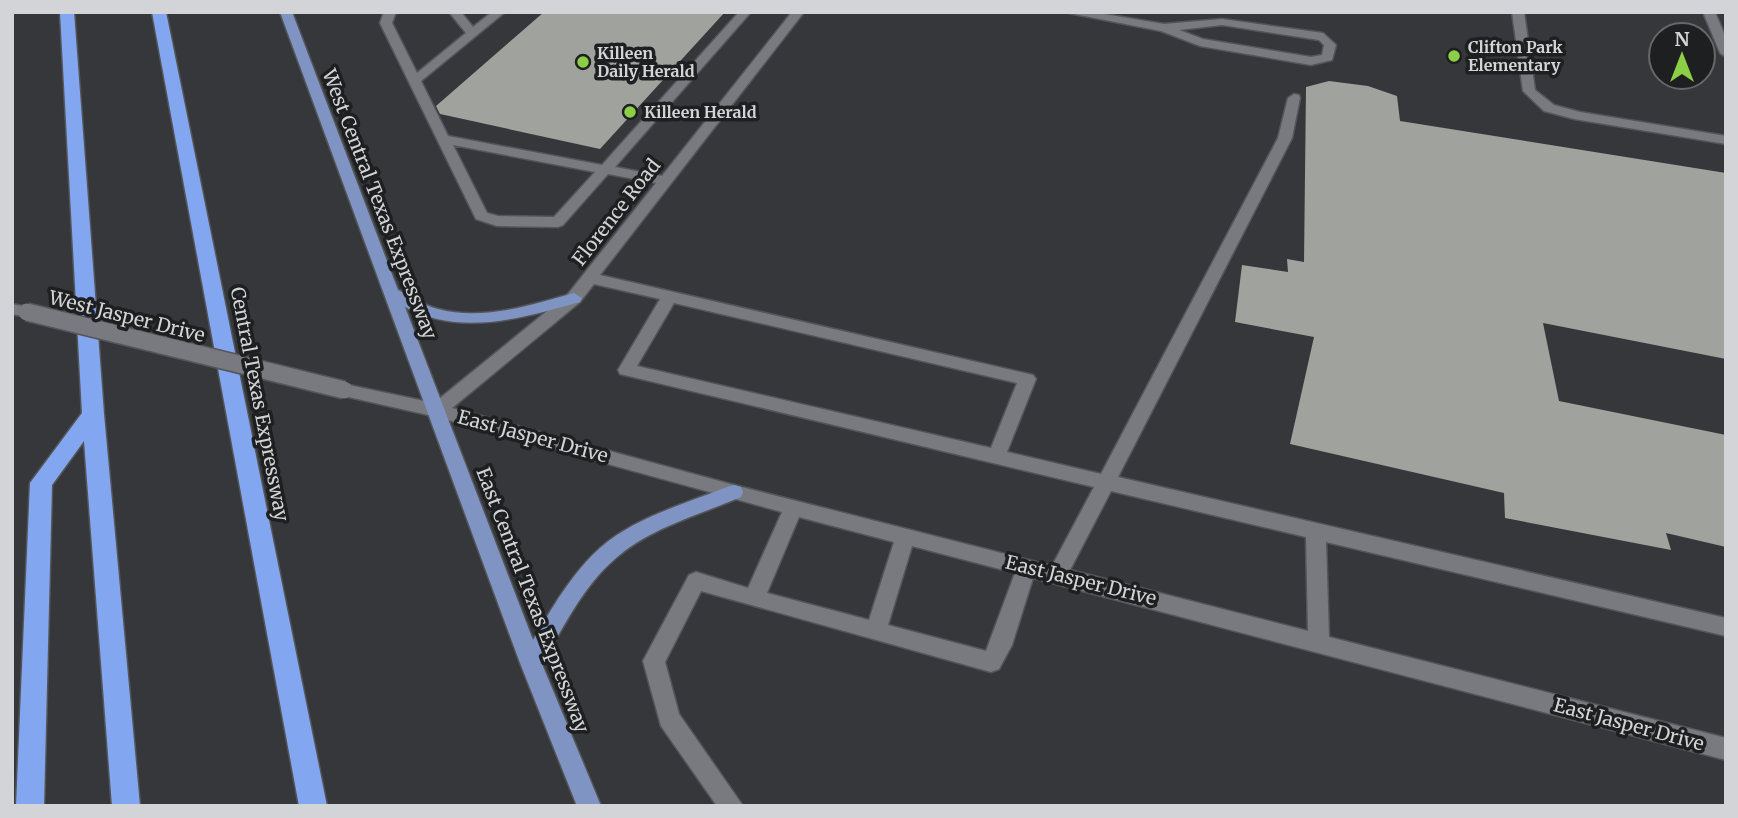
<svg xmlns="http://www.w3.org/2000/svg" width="1738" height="818" font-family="Merriweather,serif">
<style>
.building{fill:#9fa29d}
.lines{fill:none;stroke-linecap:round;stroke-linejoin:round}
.minor-casing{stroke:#545558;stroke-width:3}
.major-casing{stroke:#545558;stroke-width:3}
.highway-casing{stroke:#545558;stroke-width:3}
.minor{fill:#787a7f;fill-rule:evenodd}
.major{fill:#7f94c3;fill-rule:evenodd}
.highway{fill:#83a6f0;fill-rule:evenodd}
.minor-bridge-casing{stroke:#545558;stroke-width:20;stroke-linecap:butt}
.minor-bridge{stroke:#787a7f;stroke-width:17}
.poi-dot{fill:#8cce45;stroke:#1e1f20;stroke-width:2.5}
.labels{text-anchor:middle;stroke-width:7;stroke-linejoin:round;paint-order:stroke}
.far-poi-label{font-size:16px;font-weight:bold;fill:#d3d4d7;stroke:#1e1f20;text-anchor:start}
.street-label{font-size:19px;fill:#d3d4d7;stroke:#1e1f20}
</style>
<rect width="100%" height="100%" fill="#35373b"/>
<g class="building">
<path d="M544,12H725L600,149L440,114L436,106Z"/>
<path d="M1329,81L1368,86L1397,96L1400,121L1726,173V359L1543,323L1559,401L1726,435V547L1666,533L1671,550L1505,518L1504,493L1290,444L1314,337L1235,322L1242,265L1288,272L1287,259L1304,262L1306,87Z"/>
</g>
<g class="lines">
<g class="minor-casing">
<g id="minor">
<path d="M384,12H396L392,23L417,73L466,33L449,12H461L473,27L492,12H505L421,81L448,136L602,165L739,12H751L615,167L662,176L792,12H804L600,275L1033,375L1036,379L1007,452L1101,474L1278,138L1288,98L1294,94L1299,95L1300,98L1292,138L1118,477L1726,618V636L1326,542L1329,637L1726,738V760L1033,578L1012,645L999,669L991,672L701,591L665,662L679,714L743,806H717L661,726L643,661L689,575L696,572L748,588L782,512L437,417L344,396L338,394L335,390L338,386L344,384L434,403L568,294L656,183L608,174L563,225L558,227L497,226L476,219L380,23ZM453,145L595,172L554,217L498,216L487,213ZM594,284L660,299L618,370L620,374L1094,487L1052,566L734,485L452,408L580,302ZM674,303L1017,383L991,448L637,366ZM1111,491L1306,537L1308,631L1070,570ZM799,517L894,542L869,620L767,593ZM912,546L1015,573L986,651L888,625Z"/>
<path d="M1064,12H1092L1164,24L1222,19L1323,33L1336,45L1332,60L1311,65L1200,46L1161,31ZM1222,25L1319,40L1324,45L1322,55L1311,57L1203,39L1179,30Z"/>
<path d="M1512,12H1524L1535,90L1554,105L1580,112L1726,136V144L1574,119L1544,111L1523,91Z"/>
<path d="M1703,12H1715L1726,38V57L1720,53Z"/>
<path d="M12,304L33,308L35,312L27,317L12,314Z"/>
</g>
</g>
<g class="major-casing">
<path id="major" d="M280,12H292L398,290C412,296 424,306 438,309C483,321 531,305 574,293L582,298L580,302C522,318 461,337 405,307L533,640C552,608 572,573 600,548C635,517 685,504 727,487L734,485L741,487L743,492L741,497C699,515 650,528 616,558C583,586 563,628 542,664L601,806H577L520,663Z"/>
</g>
<g class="highway-casing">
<g id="highway">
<path d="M60,12H74L104,414L140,806H112L84,441L52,485L44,806H16L30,483L82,413Z"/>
<path d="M152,12H166L327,806H299Z"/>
</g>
</g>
<use href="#minor" class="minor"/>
<use href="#major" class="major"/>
<use href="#highway" class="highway"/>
<g class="minor-bridge-casing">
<path id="minor-bridge" d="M27,312L344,390"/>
</g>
<use href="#minor-bridge" class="minor-bridge"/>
</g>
<g class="poi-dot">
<circle cx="1454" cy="56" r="7"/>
<circle cx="583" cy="62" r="7"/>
<circle cx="630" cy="112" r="7"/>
</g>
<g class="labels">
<g class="far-poi-label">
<text x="1468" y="53">Clifton Park<tspan x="1468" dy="18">Elementary</tspan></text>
<text x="597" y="59">Killeen<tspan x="597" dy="18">Daily Herald</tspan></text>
<text x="644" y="118">Killeen Herald</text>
</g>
<g class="street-label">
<text transform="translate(380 204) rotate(69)" y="7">West Central Texas Expressway</text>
<text transform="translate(616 212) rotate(-52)" y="7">Florence Road</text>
<text transform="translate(127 316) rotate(14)" y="7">West Jasper Drive</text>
<text transform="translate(260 404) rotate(79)" y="7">Central Texas Expressway</text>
<text transform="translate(533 436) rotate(15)" y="7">East Jasper Drive</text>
<text transform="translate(1081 580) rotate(14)" y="7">East Jasper Drive</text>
<text transform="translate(533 600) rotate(69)" y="7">East Central Texas Expressway</text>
<text transform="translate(1629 724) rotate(15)" y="7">East Jasper Drive</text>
</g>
</g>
<rect width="1738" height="818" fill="none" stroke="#d3d4d7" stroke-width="28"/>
<g transform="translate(1682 56)"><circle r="33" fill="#1e1f20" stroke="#666769" stroke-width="2"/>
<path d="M0-5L12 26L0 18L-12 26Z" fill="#8cce45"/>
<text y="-10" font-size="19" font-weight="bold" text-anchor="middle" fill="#d3d4d7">N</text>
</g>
</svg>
